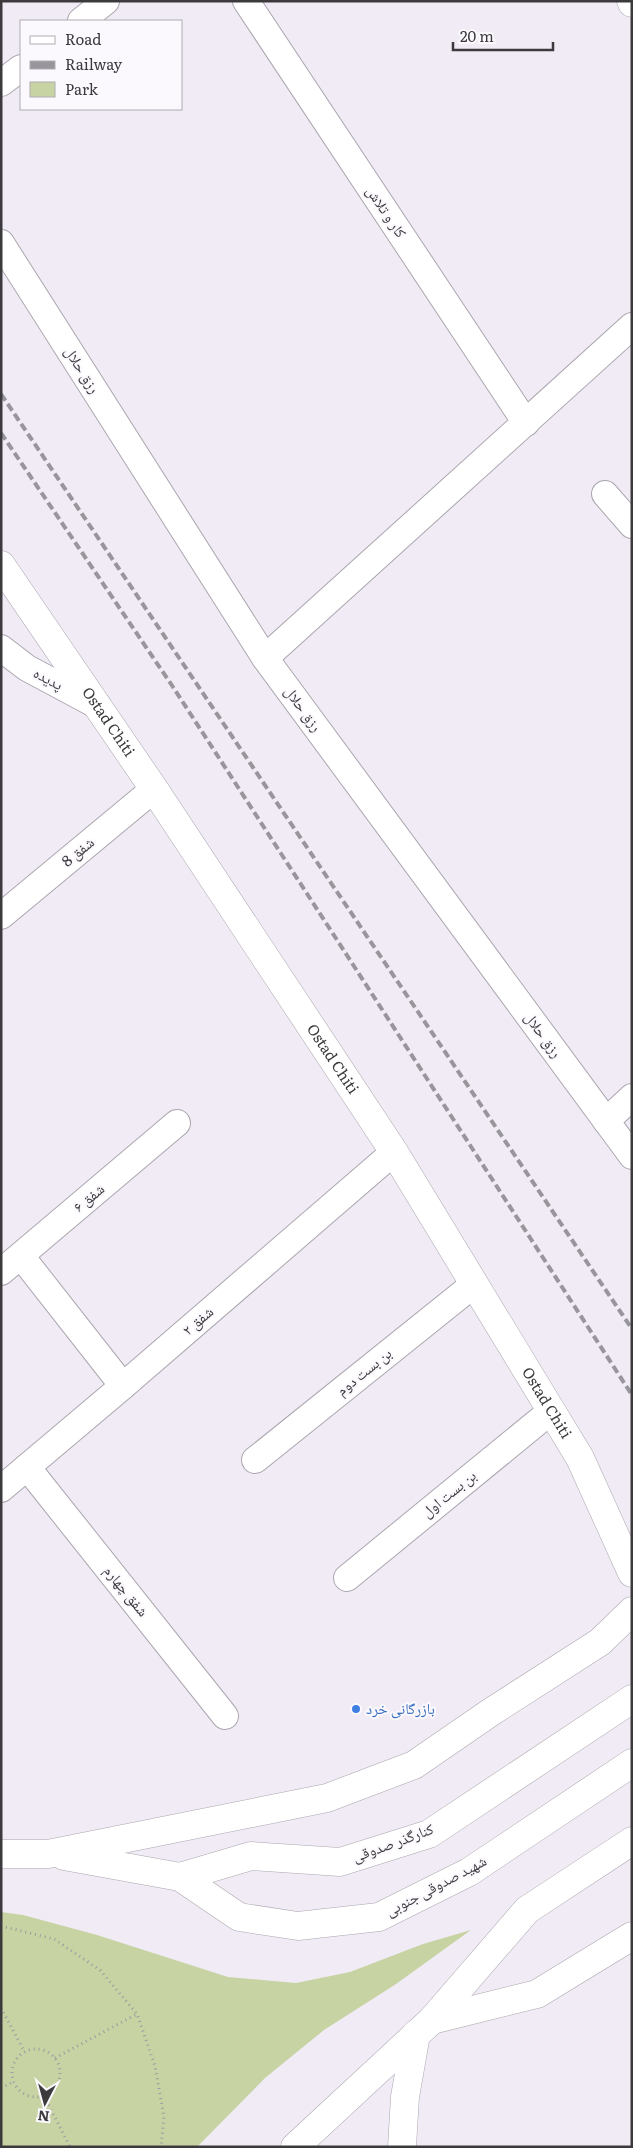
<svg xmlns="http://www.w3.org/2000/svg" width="633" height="2148" font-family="Literata,'Noto Naskh Arabic',serif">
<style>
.green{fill:#c8d3a3}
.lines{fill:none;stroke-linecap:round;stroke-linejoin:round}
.minor-casing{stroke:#aba6af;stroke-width:28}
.tertiary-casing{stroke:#aba6af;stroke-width:29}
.secondary-casing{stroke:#aba6af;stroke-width:29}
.primary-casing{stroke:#aba6af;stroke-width:29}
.path{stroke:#9d9aa0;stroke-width:3;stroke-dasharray:1 4;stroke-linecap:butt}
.minor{stroke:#fff;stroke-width:26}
.tertiary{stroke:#fff;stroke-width:28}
.secondary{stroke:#fff;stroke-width:28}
.primary{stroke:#fff;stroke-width:28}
.rail{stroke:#99959c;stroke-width:4;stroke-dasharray:8 4;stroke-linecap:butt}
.shop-dot{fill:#3f7fe0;stroke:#fcf9fe;stroke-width:2}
.labels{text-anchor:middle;stroke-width:4;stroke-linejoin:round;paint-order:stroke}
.street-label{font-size:15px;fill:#3c3a3d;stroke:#fcf9fe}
.shop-label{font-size:15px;fill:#366cbe;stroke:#fcf9fe;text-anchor:start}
</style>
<rect width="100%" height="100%" fill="#f0ebf4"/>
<path class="green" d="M1,1912L23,1915L97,1935L228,1977L296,1983L350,1972L423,1944L471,1930L396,1984L324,2030L265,2078L197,2147H1Z"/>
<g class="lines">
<g class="minor-casing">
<g id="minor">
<path d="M246,1L526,423"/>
<path d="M81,21L106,1"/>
<path d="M1,83L21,68"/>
<path d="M1,243L265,658L632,1156"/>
<path d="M605,494L632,525"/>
<path d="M1,648L27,668L98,706"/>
<path d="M265,658L632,326"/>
<path d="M1,916L154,789"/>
<path d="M606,1121L632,1097"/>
<path d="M21,1256L123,1386"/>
<path d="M1,1272L177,1123"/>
<path d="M255,1460L473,1285"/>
<path d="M27,1467L225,1716"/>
<path d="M1,1489L123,1386L394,1152"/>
<path d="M347,1578L551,1411"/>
</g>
</g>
<g class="tertiary-casing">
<g id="tertiary">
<path id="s1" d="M1,565L154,789L394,1152L580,1458L632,1573"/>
<path d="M402,2147L405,2097L416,2034"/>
</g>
</g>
<g class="secondary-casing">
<g id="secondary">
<path d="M1,1854H48L327,1798L414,1765L491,1712L600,1642L632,1611"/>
<path d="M64,1856L180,1877L239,1917L298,1926L379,1917L469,1872L632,1763"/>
<path d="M180,1877L251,1856L340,1862L429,1834L632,1699"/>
<path d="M432,2020L537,1994L632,1936"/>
<path d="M295,2147L432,2020L527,1910L632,1841"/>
</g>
</g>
<g class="primary-casing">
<path id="primary" d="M631,1L632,3"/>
</g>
<g class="path">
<path d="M1,1926L54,1939L100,1970L137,2014L155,2066L164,2117L161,2147"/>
<path d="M1,2008L24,2051"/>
<circle cx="36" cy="2073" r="24"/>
<path d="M55,2058L137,2014"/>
<path d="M1,2088L13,2082"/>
<path d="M44,2096L70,2147"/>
</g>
<use href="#minor" class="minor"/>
<use href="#tertiary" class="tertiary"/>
<use href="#secondary" class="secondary"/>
<use href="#primary" class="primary"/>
<g class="rail">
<path d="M1,394L632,1329"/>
<path d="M1,433L173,687L632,1395"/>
</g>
</g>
<circle class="shop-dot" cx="356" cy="1709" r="5"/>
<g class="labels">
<g class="street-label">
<text transform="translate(386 212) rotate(56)" y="5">کار و تلاش</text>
<text transform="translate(82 370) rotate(58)" y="5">رزق حلال</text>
<text transform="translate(48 679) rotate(28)" y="5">پدیده</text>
<text transform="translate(303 709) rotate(54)" y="5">رزق حلال</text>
<text dy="5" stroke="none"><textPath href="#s1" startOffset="190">Ostad Chiti</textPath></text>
<text transform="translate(78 852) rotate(-40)" y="5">شفق 8</text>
<text transform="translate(543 1035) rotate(54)" y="5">رزق حلال</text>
<text dy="5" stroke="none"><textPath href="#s1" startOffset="595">Ostad Chiti</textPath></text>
<text transform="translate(89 1198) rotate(-40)" y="5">شفق ۶</text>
<text transform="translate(198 1321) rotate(-41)" y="5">شفق ۲</text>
<text transform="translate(364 1372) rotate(-39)" y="5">بن بست دوم</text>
<text dy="5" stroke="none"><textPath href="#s1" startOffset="1000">Ostad Chiti</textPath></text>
<text transform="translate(449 1494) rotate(-39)" y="5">بن بست اول</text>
<text transform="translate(126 1591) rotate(51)" y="5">شفق چهارم</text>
<text transform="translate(393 1843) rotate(-20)" y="5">کنارگذر صدوقی</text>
<text transform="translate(436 1886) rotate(-28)" y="5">شهید صدوقی جنوبی</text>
</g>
<g class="shop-label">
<text x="366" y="1714">بازرگانی خرد</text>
</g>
</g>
<rect width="633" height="2148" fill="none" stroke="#3c3a3d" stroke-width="5"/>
<rect x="20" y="20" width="162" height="90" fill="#fcf9fe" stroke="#afadb1"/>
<rect x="30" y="36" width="25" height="8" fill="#ffffff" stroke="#afadb1"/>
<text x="65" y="45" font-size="15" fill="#3c3a3d">Road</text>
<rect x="30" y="61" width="25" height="8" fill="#99959c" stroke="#afadb1"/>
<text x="65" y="70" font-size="15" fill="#3c3a3d">Railway</text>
<rect x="30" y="82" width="25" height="15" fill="#c8d3a3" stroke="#afadb1"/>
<text x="65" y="95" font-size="15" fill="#3c3a3d">Park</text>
<g transform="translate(45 2103) rotate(186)" stroke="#fcf9fe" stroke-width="4" paint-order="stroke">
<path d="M0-4L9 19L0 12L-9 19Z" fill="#3c3a3d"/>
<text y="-8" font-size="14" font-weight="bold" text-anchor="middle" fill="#3c3a3d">N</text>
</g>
<path d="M453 42v8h100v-8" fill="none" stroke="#3c3a3d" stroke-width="2.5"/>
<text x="460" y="42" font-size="15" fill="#3c3a3d" stroke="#fcf9fe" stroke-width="4" paint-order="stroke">20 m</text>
</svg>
